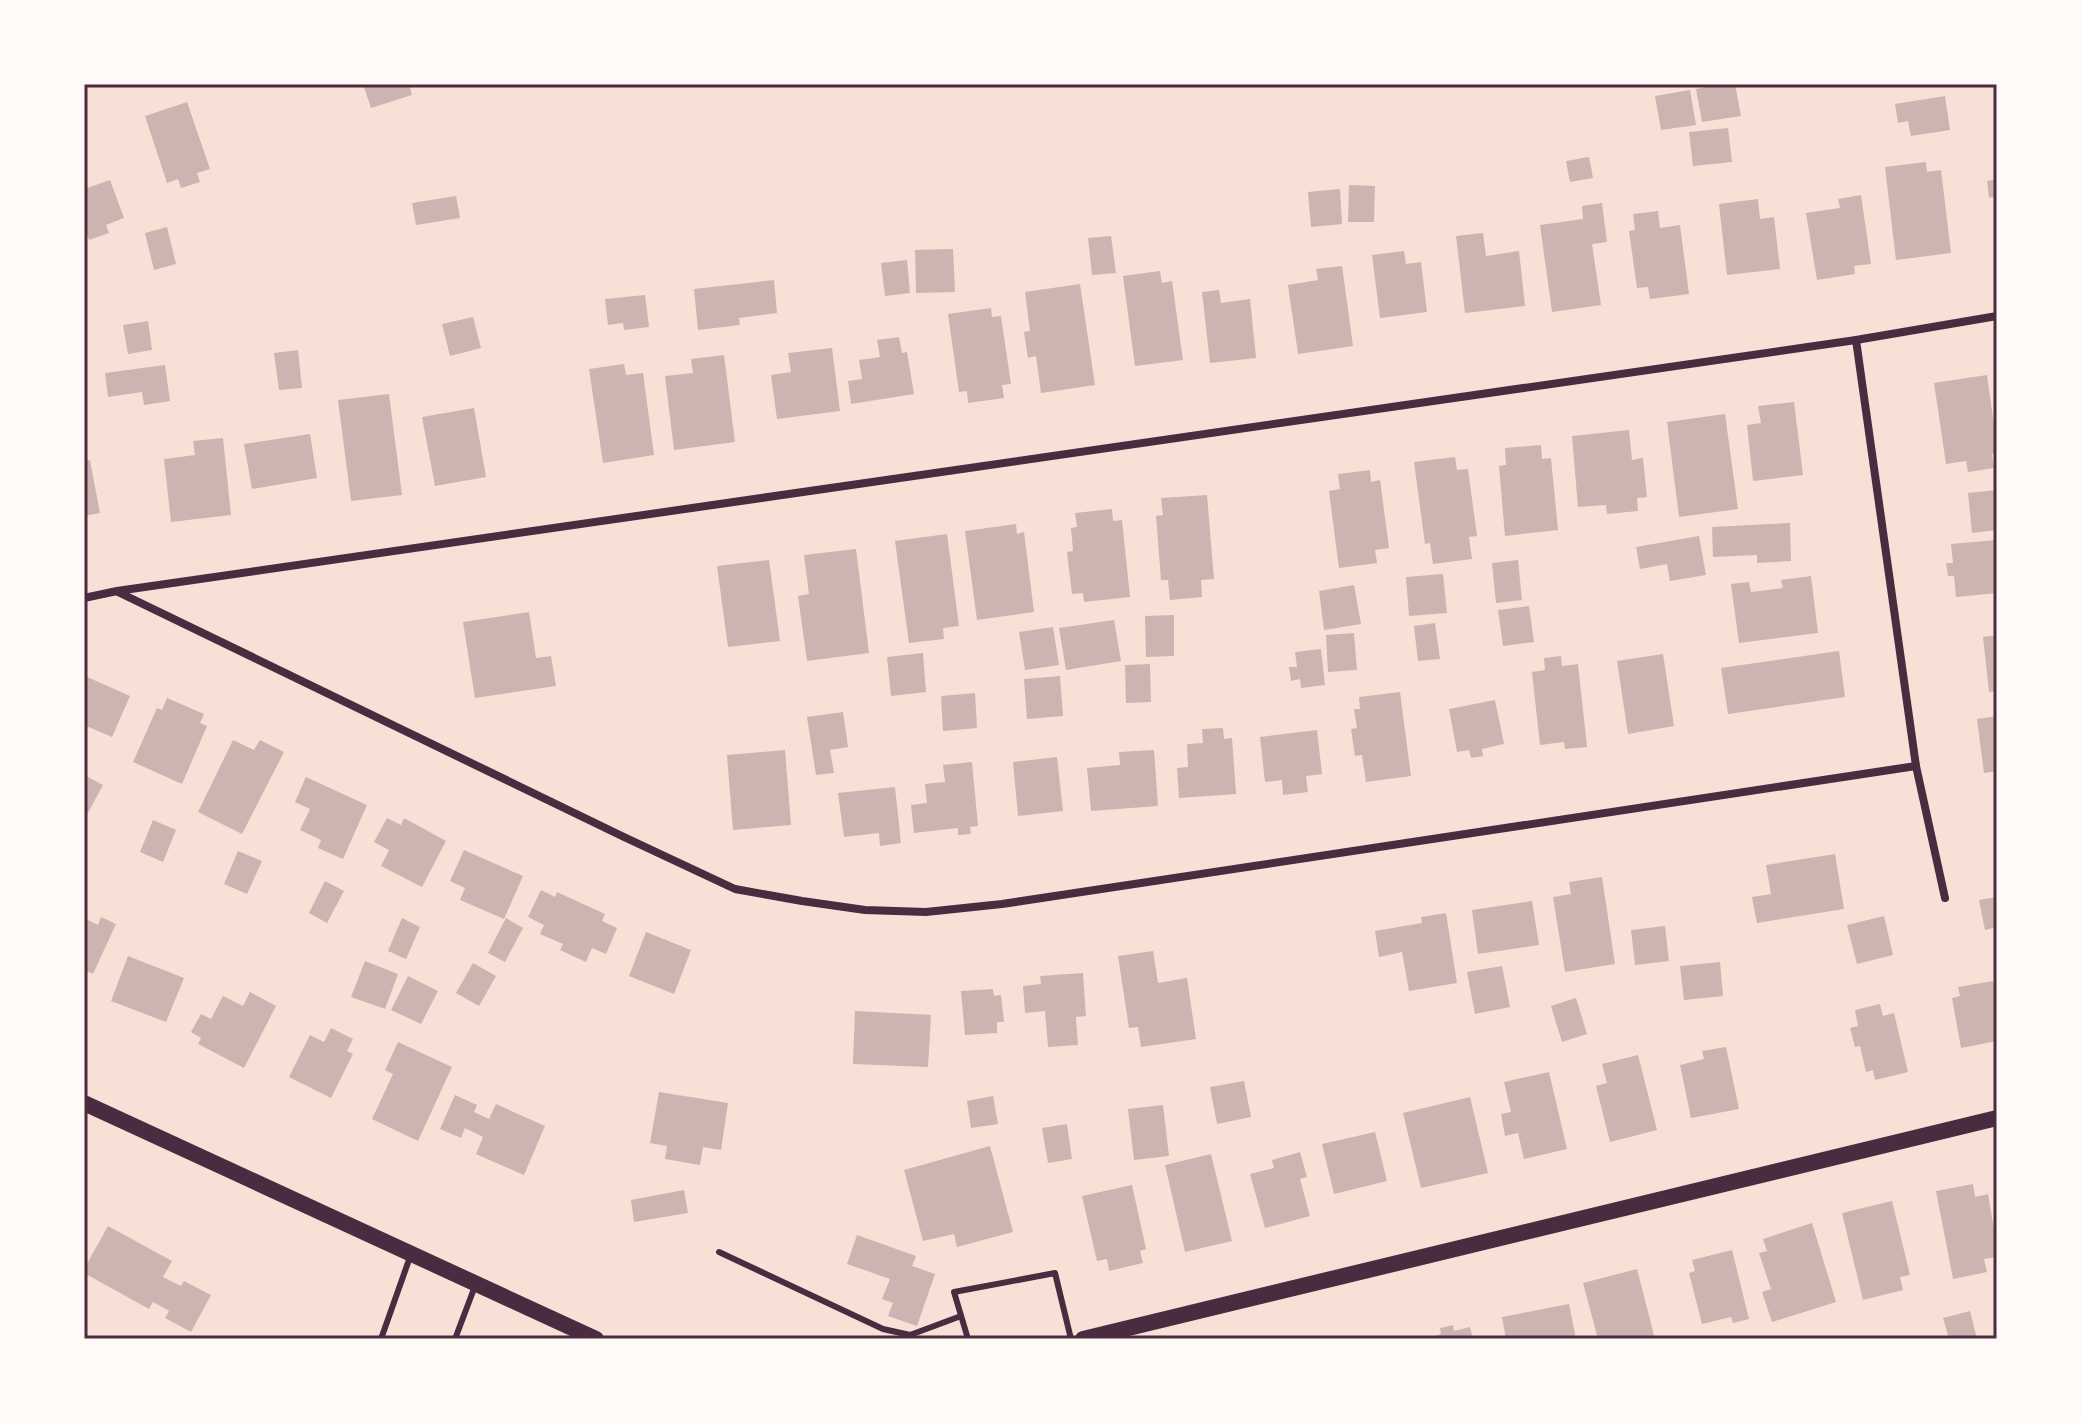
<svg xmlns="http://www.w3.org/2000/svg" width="2081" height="1423" font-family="Roboto,sans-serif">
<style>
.building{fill:#ccb4b1}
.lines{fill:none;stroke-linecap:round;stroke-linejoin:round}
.service{stroke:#4a2c40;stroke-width:6}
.minor{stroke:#4a2c40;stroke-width:8}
.secondary{stroke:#4a2c40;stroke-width:16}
.neatline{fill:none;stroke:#4a2c40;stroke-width:3}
</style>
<rect width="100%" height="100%" fill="#f7e1d7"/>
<g class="building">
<path d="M363,84H409L412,95L371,108Z"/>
<path d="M1725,84H1735L1741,116L1702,122L1696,89Z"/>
<path d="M1690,90L1696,125L1661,130L1655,96Z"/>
<path d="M1945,96L1950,130L1911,136L1908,121L1898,123L1895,104Z"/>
<path d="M187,102L210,169L197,173L200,182L181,188L178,179L167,183L145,116Z"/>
<path d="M1728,128L1732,162L1693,166L1689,132Z"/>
<path d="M1589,157L1593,178L1570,182L1566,161Z"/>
<path d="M1926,162L1927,172L1941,170L1951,253L1896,260L1885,167Z"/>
<path d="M1997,179V196L1989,198L1987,181Z"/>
<path d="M110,180L124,218L106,225L109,233L89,240L84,224V181L87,188Z"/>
<path d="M1349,185L1375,186L1374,222H1348Z"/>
<path d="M1340,189L1342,224L1311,227L1308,192Z"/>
<path d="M1861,195L1871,264L1854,266L1855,274L1817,280L1806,213L1840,208L1838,199Z"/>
<path d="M456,196L460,218L416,225L412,203Z"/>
<path d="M1758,199L1760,219L1774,217L1780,269L1727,275L1719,204Z"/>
<path d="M1602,203L1607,242L1592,244L1601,305L1552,312L1540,225L1583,219L1582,206Z"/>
<path d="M1658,211L1660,228L1680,225L1689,294L1650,299L1648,287L1637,288L1629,231L1635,230L1633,214Z"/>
<path d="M167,227L176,264L154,270L145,233Z"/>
<path d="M1483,233L1486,256L1519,251L1525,306L1465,313L1456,236Z"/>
<path d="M1111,236L1116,273L1092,275L1088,238Z"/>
<path d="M953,249L955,292L916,293L915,250Z"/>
<path d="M1404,251L1406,264L1421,262L1427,312L1380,318L1372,255Z"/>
<path d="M907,260L910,293L885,296L881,263Z"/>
<path d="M1342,266L1353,346L1298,354L1288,285L1318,280L1316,269Z"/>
<path d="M1160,271L1162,283L1172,281L1183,360L1135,366L1123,276Z"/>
<path d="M774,280L777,313L739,318L740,325L698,330L694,289Z"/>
<path d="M1080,284L1095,385L1041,393L1036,356L1028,358L1024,332L1030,331L1025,292Z"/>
<path d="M1219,290L1221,303L1250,299L1256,358L1210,363L1202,292Z"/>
<path d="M645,295L649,327L624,330L623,323L608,325L605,299Z"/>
<path d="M991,308L992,317L1001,316L1011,384L1002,385L1004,398L968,403L967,391L959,392L948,314Z"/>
<path d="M473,317L481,348L450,356L442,324Z"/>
<path d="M148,321L152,350L128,354L123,325Z"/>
<path d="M899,337L902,353L907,352L914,394L851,404L848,381L862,379L859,360L880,357L877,340Z"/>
<path d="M832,348L840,411L777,419L771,375L791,372L788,353Z"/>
<path d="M298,350L302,388L279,390L274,353Z"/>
<path d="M724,355L735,442L674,450L665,376L693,373L691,359Z"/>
<path d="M624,364L626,375L643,373L654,455L603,463L589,369Z"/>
<path d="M165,365L170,401L144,405L142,392L108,397L105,373Z"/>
<path d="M1987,375L1997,446V454H1992L1994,468L1968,472L1966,461L1946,464L1934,383Z"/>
<path d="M389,394L402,495L351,501L338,400Z"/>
<path d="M1794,402L1803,475L1753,481L1747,425L1761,423L1758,406Z"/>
<path d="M474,408L486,477L435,486L422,417Z"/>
<path d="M1725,414L1738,509L1679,517L1667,422Z"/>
<path d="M1629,430L1632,460L1643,458L1647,497L1637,498L1638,511L1607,514L1606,505L1578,507L1572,436Z"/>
<path d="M310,434L317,478L252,489L244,444Z"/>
<path d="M223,438L231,515L171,522L164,459L195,455L193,441Z"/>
<path d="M1541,445L1542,459L1551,458L1558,530L1505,536L1499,466L1506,465L1505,448Z"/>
<path d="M1455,457L1457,470L1468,469L1477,536L1469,537L1472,559L1433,564L1430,543L1425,544L1414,462Z"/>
<path d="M90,460L100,513L84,516V461Z"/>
<path d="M1370,470L1371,482L1380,480L1389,548L1375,550L1377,563L1339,568L1329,491L1340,489L1338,474Z"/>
<path d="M1997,490V530L1972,533L1968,493Z"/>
<path d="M1207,495L1214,579L1201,580L1202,597L1170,600L1168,580H1161L1156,516L1163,515L1161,498Z"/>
<path d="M1112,509L1113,521L1122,520L1130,597L1084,602L1083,593L1072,594L1067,552L1073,551L1071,528L1077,527L1075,513Z"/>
<path d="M1790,523L1791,561L1757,563V555L1713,557L1712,527Z"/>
<path d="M1016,524L1017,534L1024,532L1034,612L977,620L965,531Z"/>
<path d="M947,534L959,626L943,628L944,639L909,643L895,541Z"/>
<path d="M1699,536L1706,575L1670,581L1667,564L1640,569L1636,547Z"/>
<path d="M1997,540V593L1956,597L1954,576H1948L1946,563H1953L1951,544Z"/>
<path d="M856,549L869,653L807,661L798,596L809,594L804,555Z"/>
<path d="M769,560L780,641L728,647L717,566Z"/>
<path d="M1518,560L1522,600L1496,603L1492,563Z"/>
<path d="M1443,574L1447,613L1409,616L1406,577Z"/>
<path d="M1811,576L1818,633L1739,643L1731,584L1749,582L1751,592L1783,588L1781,580Z"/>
<path d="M1354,585L1361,624L1324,630L1319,591Z"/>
<path d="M1529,606L1534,642L1503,646L1498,610Z"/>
<path d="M529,612L536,658L551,656L556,686L475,698L463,622Z"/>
<path d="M1174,615V656L1146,657L1145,616Z"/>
<path d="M1114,620L1121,661L1066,670L1059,628Z"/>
<path d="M1435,623L1440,659L1418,661L1414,626Z"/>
<path d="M1053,627L1059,665L1025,670L1019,632Z"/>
<path d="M1354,633L1357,670L1328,672L1326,635Z"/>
<path d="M1997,635V691L1989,692L1983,637Z"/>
<path d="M1321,649L1325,685L1301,688L1300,679L1291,681L1289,667H1297L1295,652Z"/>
<path d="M1839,651L1845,697L1728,714L1721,668Z"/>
<path d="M923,653L926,692L891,696L887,657Z"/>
<path d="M1663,654L1674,726L1628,734L1617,661Z"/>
<path d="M1561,656L1562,666L1578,664L1587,747L1565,749L1564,742L1540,745L1532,672L1545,670L1544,658Z"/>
<path d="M1150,664L1151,702L1126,703L1125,665Z"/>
<path d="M85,676L130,696L112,737L84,725Z"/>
<path d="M1060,676L1063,716L1027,719L1024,679Z"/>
<path d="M1400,692L1411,776L1366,782L1362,755L1355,756L1351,729L1357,728L1354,709H1360L1359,697Z"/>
<path d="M975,693L977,728L943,731L941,696Z"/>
<path d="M167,698L204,714L200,723L207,726L182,784L133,762L157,708L162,710Z"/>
<path d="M1495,700L1504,744L1482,749L1483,756L1471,758L1469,750L1457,752L1449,709Z"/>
<path d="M843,712L848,747L830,750L834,773L816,775L807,717Z"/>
<path d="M1997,716V771L1984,773L1977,719Z"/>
<path d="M1223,728L1224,739L1232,738L1236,794L1179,798L1177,768L1188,767L1187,744L1203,743L1202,729Z"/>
<path d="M1317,730L1322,774L1306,776L1308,792L1283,795L1282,780L1265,782L1260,737Z"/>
<path d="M233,740L254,750L260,740L284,752L242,834L198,812Z"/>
<path d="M785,750L791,825L733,830L727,755Z"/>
<path d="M1154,750L1158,806L1091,811L1087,768L1120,765L1119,752Z"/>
<path d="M1057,757L1063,811L1018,816L1013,762Z"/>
<path d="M972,762L978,826L970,827L971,834L958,835V828L914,833L911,805L927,803L925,784L945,782L943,765Z"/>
<path d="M84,775L103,785L84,820Z"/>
<path d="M306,777L367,805L343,859L318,848L321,840L300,830L310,809L295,802Z"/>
<path d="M895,787L901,843L880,846L879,833L844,837L838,793Z"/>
<path d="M387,818L401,825L404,818L446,841L422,887L381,866L389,850L374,842Z"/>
<path d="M153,820L176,830L163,862L140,852Z"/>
<path d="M464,850L523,876L504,919L460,900L465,888L450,881Z"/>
<path d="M238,851L262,861L247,894L224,884Z"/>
<path d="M1835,854L1844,909L1757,923L1752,897L1771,894L1766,865Z"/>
<path d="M1602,877L1615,964L1565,972L1553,897L1571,894L1569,882Z"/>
<path d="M325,881L344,891L327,923L309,913Z"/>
<path d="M541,890L555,897L557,892L605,914L602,921L617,928L606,954L592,948L586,962L560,950L563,944L540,934L544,925L528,917Z"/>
<path d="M1997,897V927L1985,930L1979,900Z"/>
<path d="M1532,901L1539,945L1478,954L1472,910Z"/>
<path d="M1446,913L1457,983L1409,991L1402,952L1379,957L1375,931L1422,923L1421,917Z"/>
<path d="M1884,916L1893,955L1857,964L1847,925Z"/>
<path d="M101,917L116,924L93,974L84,970V918L98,925Z"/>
<path d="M402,918L420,927L406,959L388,951Z"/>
<path d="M506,918L523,928L505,962L488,953Z"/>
<path d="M1665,926L1669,961L1635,965L1631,930Z"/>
<path d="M646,932L691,950L674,994L629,976Z"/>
<path d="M1153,951L1158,983L1187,978L1196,1039L1141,1047L1138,1027L1129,1028L1118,956Z"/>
<path d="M128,956L184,978L166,1022L111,1001Z"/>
<path d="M365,961L398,974L385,1009L351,997Z"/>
<path d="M1720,962L1723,996L1684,1000L1680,966Z"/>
<path d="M473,963L496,976L479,1006L456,993Z"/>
<path d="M1502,966L1510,1007L1475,1014L1467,972Z"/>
<path d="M1083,973L1086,1016L1076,1017L1078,1045L1048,1047L1045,1011L1025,1013L1023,986L1041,984L1040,976Z"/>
<path d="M408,976L438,991L421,1024L391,1010Z"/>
<path d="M1993,981L1997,1005V1016L1994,1017L1997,1041L1961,1048L1952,998L1960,996L1958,987Z"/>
<path d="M993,989L994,996L1001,995L1004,1022H997V1033L965,1035L961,991Z"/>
<path d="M250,992L276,1006L244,1068L198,1044L201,1038L191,1032L201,1014L211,1019L223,996L243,1006Z"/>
<path d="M1576,998L1587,1034L1562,1042L1551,1006Z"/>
<path d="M1880,1004L1883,1016L1894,1013L1908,1072L1875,1080L1873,1070L1866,1072L1860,1046L1855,1047L1850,1028L1858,1026L1855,1010Z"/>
<path d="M855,1011L931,1015L928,1067L853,1064Z"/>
<path d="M331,1028L353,1039L347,1051L353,1054L331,1098L289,1077L310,1035L324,1042Z"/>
<path d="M398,1042L452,1067L418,1141L372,1119L393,1074L385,1070Z"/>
<path d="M1726,1047L1739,1109L1691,1118L1680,1065L1704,1059L1702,1051Z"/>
<path d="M1638,1055L1657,1130L1610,1142L1596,1086L1607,1083L1602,1064Z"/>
<path d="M1549,1072L1567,1149L1524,1159L1518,1133L1505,1136L1501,1114L1511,1112L1504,1082Z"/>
<path d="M1244,1081L1251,1117L1217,1124L1210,1087Z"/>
<path d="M659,1092L728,1103L721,1150L703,1147L700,1165L665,1159L667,1146L650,1143Z"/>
<path d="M455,1095L477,1105L474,1112L489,1119L496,1104L545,1126L524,1175L476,1154L483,1137L465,1128L461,1138L440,1129Z"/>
<path d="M993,1096L998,1124L971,1128L967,1101Z"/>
<path d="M1470,1097L1488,1173L1421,1188L1403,1113Z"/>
<path d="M1163,1105L1169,1156L1134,1160L1128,1109Z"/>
<path d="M1067,1124L1072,1159L1048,1163L1042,1128Z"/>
<path d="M1375,1132L1387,1181L1334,1194L1322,1144Z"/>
<path d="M990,1146L1013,1232L957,1247L954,1234L923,1241L904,1170Z"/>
<path d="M1300,1152L1307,1177L1300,1179L1310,1216L1265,1228L1250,1174L1274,1168L1272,1160Z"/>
<path d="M1211,1154L1232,1241L1185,1252L1165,1165Z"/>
<path d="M1973,1184L1975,1197L1988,1194L1997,1246V1257L1984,1259L1987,1272L1953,1279L1936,1191Z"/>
<path d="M1132,1185L1146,1249L1140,1251L1143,1263L1109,1271L1107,1259L1097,1261L1082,1196Z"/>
<path d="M684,1190L688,1213L634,1222L631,1200Z"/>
<path d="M1892,1201L1910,1275L1900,1277L1903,1290L1863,1300L1842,1213Z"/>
<path d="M1812,1223L1836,1302L1772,1322L1762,1292L1771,1289L1759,1253L1767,1251L1763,1239Z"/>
<path d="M108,1226L172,1261L163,1277L181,1286L184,1281L211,1295L191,1332L165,1318L169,1311L153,1302L149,1309L84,1273V1269Z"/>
<path d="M857,1235L916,1256L912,1266L935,1274L917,1326L888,1316L893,1303L882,1299L890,1279L847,1264Z"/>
<path d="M1732,1250L1749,1319L1733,1323L1731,1317L1702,1324L1689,1273L1695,1271L1692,1260Z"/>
<path d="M1637,1269L1655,1339H1598L1583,1283Z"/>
<path d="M1569,1304L1576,1339H1506L1502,1317Z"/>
<path d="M1970,1311L1977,1339H1949L1943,1318Z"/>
<path d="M1453,1325L1454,1331L1470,1327L1473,1339H1426L1441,1334L1440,1328Z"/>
</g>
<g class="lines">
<g class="service">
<path d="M719,1252L883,1329L910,1335L961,1316"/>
<path d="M381,1339L410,1257"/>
<path d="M455,1339L475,1286"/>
<path d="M968,1339L954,1292L1055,1273L1071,1339"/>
</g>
<g class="minor">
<path d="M1856,340L1916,766L1945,898"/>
<path d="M118,592L624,837L735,889L802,901L865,910L926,912L1002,904L1916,766"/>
<path d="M84,598L117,591L1856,340L1997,316"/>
</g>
<g class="secondary">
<path d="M84,1103L596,1339"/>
<path d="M1083,1339L1997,1118"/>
</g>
</g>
<rect width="2081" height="1423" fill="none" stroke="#fffaf5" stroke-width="172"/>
<rect x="86" y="86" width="1909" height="1251" class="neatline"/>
</svg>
